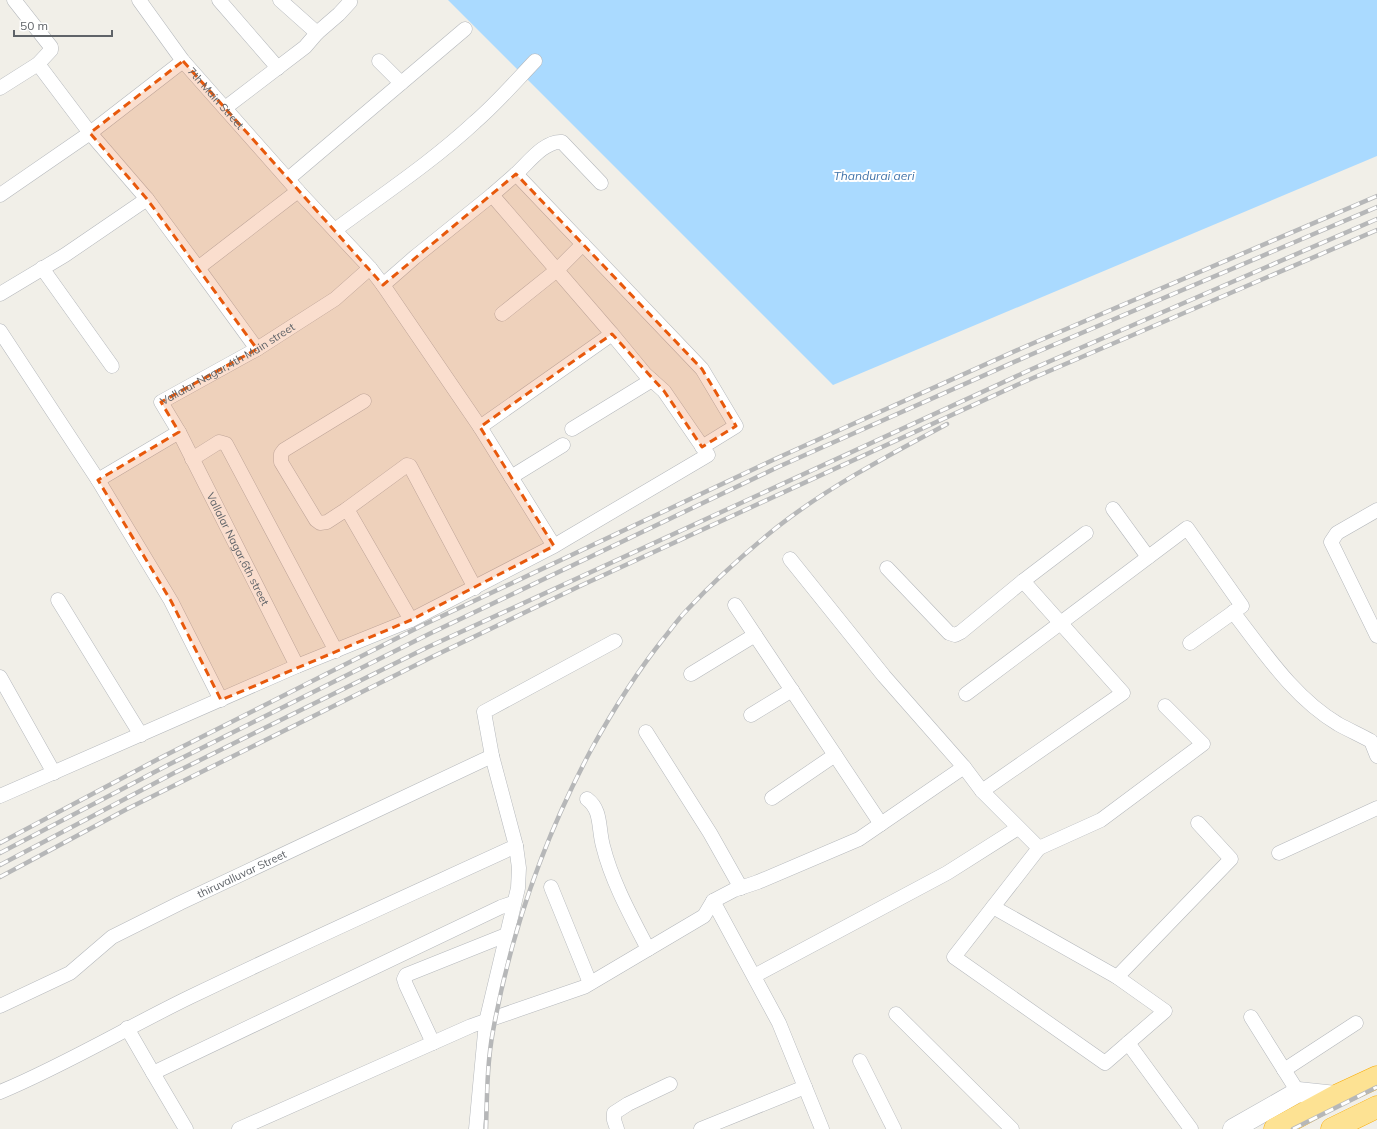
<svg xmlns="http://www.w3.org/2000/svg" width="1377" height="1129" font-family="Mulish,sans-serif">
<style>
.water{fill:#aadaff}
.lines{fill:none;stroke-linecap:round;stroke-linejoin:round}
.street-casing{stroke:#b5b8bc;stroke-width:15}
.secondary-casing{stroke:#b6babf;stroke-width:21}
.highway-casing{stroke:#f9ab00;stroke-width:23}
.street{stroke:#fff;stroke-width:14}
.secondary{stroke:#fff;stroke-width:20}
.highway{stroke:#fde293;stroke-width:22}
.rail-casing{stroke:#b6b7b8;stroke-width:4.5}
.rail{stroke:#fff;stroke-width:3;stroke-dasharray:9;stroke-linecap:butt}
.marked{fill:#e8590c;fill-opacity:0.2;stroke:#e8590c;stroke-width:3;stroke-dasharray:8 5;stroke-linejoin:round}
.labels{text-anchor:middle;stroke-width:4;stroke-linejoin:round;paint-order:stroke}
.street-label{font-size:11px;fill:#5f6368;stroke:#fff}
.water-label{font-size:12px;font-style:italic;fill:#4174aa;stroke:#fff}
</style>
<rect width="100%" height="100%" fill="#f1efe8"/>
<path class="water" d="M448,0H1377V156L833,385Z"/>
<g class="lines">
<g class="street-casing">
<g id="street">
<path id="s1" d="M139,0L183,61L298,191"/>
<path d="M219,0L278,68"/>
<path d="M317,33L339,14L350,2L349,0"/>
<path d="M379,61L401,83"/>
<path d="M38,64L90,133L147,199"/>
<path d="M0,88L38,64L51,50V47L14,0"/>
<path d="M225,108L305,47L317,33L280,0"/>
<path d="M516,174C528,163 545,140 562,142L601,183"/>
<path d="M288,179L465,29"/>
<path d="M0,195L90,133L183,61"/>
<path d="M492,195L516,174L702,369L736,426L702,447"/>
<path d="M335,230C382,195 432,162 475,122C497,103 515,82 535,61"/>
<path d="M42,268L112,366"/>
<path d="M198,268L257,349"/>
<path d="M0,294L65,255L147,199L198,268L298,191L370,268"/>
<path d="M502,314L557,270L583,244"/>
<path d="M0,331L98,480"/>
<path d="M364,401L284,450L281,454V462L316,520L320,523L327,522L347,509L411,620"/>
<path d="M480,427L383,285L415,257L492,195L612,334"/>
<path d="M572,429L652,380"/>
<path id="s2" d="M179,432L297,666"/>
<path d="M192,459L219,442L226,444L336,651"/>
<path d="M511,477L563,445"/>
<path d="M347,509L407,465L410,466L475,588"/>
<path d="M1113,509L1148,557"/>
<path d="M1377,510L1337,533L1331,542L1377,636"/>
<path d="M790,559L884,676L964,767L982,791L1039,848L1101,820L1203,744L1165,706"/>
<path d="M887,568L949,633L955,635L961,632L1023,581L1086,533"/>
<path d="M58,600L141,735"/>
<path d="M735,605L835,755L772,798"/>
<path d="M1233,612C1264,652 1294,698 1338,724C1349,730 1360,735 1371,741L1377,756"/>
<path d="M691,674L755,635"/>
<path d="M0,677L54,773"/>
<path d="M966,694L1187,528L1242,606L1190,643"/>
<path id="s3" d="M221,700L171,601L98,480L179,432L161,402L257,349L335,299L370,268L383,285"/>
<path d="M751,715L792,690"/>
<path d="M646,732L710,833L741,888"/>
<path d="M835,755L881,824"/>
<path d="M982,791L1123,693L1023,581"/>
<path d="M0,796L297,666L411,620L554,546L564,540L708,455L664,391L645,374L612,334L480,427L554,546"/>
<path d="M587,799C602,810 598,828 603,846C612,882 631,916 648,949"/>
<path d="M1039,848L954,957L1105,1063L1165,1011L1117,977L1231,859L1198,823"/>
<path d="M1279,853L1377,808"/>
<path d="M551,887L590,983"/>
<path d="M713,901L779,1023L822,1129"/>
<path d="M993,907L1117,977"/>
<path d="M754,976L947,873L1018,828"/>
<path id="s4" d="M0,1006L70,973L112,937L180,903L492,756"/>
<path d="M896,1014L1012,1129"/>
<path d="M1251,1017L1298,1092"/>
<path d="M127,1028L153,1073L501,907L513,903"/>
<path d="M433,1043L406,985L404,979L406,975L506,935"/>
<path d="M1128,1043L1191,1129"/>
<path d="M860,1061L894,1129"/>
<path d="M1284,1070L1356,1023"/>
<path d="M153,1073L186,1129"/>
<path d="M0,1092C65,1065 126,1028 190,997C298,945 407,896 516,846L492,756L484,712L615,641"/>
<path d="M239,1129L471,1026L584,987L704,916L713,901L734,890L758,882L859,839L964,767"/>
<path d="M476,1129L486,1022L518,888L519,868L516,846"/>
<path d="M617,1129L614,1120V1113L628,1104L670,1084"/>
<path d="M701,1129L805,1087"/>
</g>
</g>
<g class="secondary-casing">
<path id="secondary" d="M1233,1129L1298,1092L1336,1096"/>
</g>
<g class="highway-casing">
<g id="highway">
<path d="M1275,1129L1336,1096L1377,1077"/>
<path d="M1332,1129L1377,1107"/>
</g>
</g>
<use href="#street" class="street"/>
<use href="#secondary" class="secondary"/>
<use href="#highway" class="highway"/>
<g class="rail-casing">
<g id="rail">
<path d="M0,843L162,757L423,625L775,459L1022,348L1377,196"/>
<path d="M0,853L168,765L429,634L778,467L1030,355L1377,207"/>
<path d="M0,865L174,773L426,648L1032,369L1377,219"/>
<path d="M0,877L127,809L434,656L580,586L1019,384L1377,230"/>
<path d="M486,1129C487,1097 487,1063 493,1031C511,932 544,838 591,750C613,710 636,673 664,638C672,628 679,618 687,610C714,581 745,553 776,528C828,487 889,455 947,424"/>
<path d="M1293,1129L1377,1087"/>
</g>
</g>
<use href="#rail" class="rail"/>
</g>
<path class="marked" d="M183,61L383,285L516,174L702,369L736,426L702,447L664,391L612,334L480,427L554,546L411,620L221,700L171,601L98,480L179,432L161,402L257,349L147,199L90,133Z"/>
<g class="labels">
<g class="street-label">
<text dy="4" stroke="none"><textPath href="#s1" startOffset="125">7th Main Street</textPath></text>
<text dy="4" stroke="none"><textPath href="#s3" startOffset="458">Vallalar Nagar,4th Main street</textPath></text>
<text dy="4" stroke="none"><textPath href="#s2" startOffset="131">Vallalar Nagar,6th street</textPath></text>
<text dy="4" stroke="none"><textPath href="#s4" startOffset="277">thiruvalluvar Street</textPath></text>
</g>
<g class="water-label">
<text x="874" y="180">Thandurai aeri</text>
</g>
</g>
<path d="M14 30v6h98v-6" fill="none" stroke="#5f6368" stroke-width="2"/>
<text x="20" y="30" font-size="12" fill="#5f6368" stroke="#ffffff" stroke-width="3" paint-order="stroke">50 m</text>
</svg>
